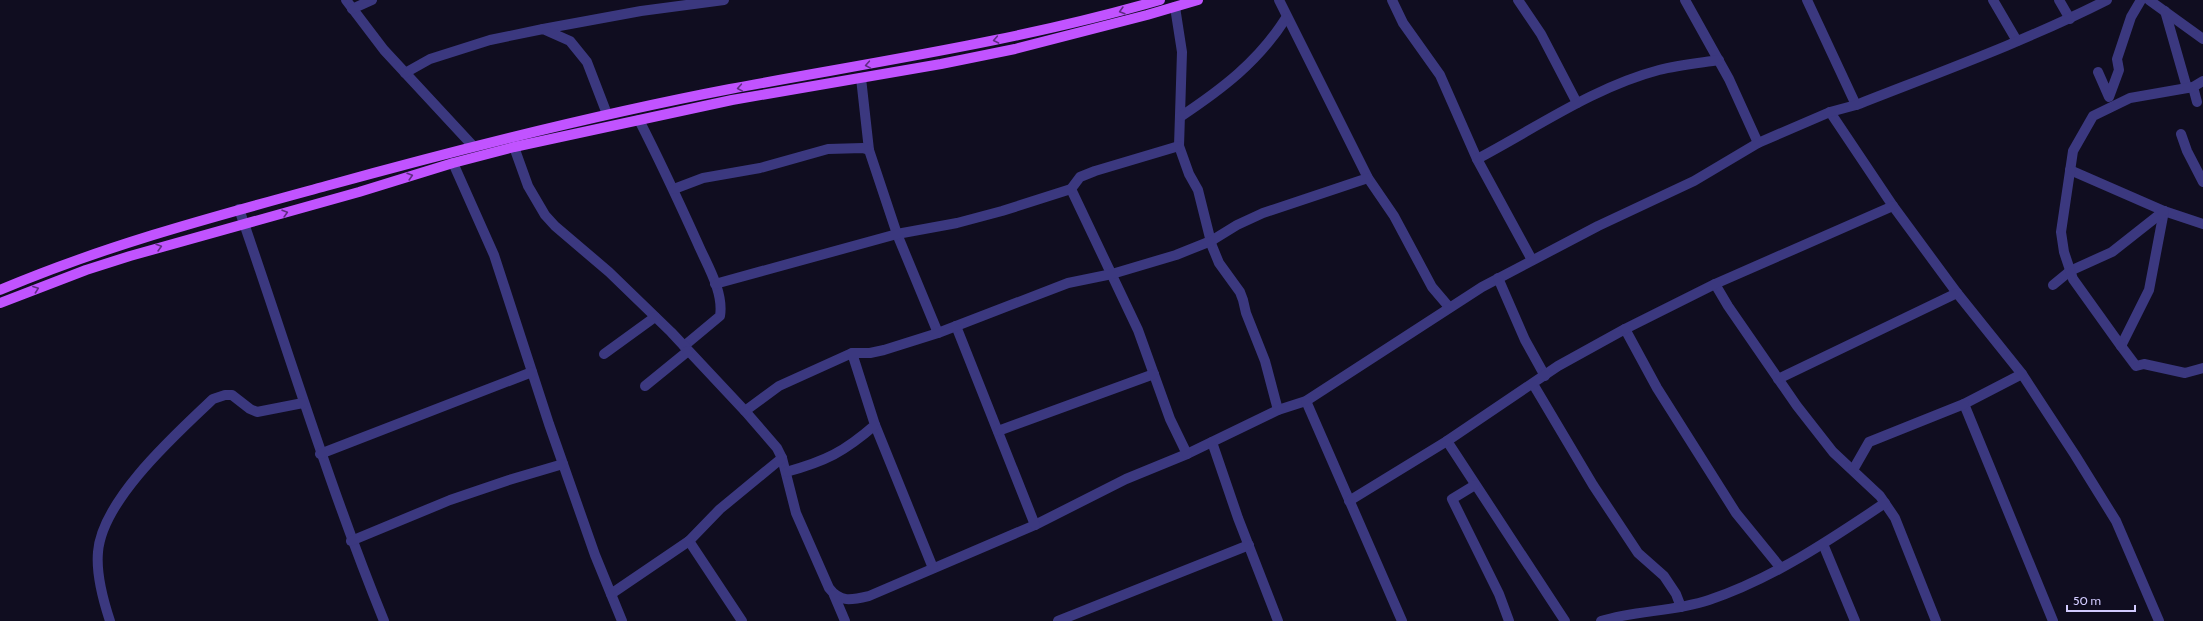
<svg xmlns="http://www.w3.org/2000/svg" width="2203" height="621" font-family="Cabin,sans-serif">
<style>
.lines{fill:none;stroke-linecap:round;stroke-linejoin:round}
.minor{stroke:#3b387f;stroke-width:10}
.major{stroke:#c153ff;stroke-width:10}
.oneway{stroke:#602c84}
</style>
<rect width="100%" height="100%" fill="#100d20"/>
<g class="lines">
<g class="minor">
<path d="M346,0L384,50L473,146"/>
<path d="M1279,0L1368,178L1394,216L1432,287L1449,307"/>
<path d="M1392,0L1403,23L1440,75L1477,159L1532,260"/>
<path d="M1518,0L1541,34L1577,103"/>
<path d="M1685,0L1729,79L1758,143"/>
<path d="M1807,0L1856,105"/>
<path d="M1993,0L2017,41"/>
<path d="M2059,0L2070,19"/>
<path d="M2149,0L2203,39"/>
<path d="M1175,7L1182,52L1179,146L1189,174L1198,190L1212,246L1219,263L1240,292L1243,300L1246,313L1265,361L1278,410"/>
<path d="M352,9L372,0"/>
<path d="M2165,11L2187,88"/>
<path d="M543,29L641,11L724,0"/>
<path d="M2098,72L2109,97L2119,70L2117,59L2131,17L2141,0"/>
<path d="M405,73L430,59L490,40L543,29L570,41L587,62L607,114"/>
<path d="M861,78L869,150"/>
<path d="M2193,87L2197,102"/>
<path d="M1830,112L1893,206L1957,293L2022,374L2075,455L2116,521L2159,621"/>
<path d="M1180,117C1222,89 1258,62 1286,18"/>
<path d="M639,120C660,161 679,202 698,244C707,265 724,292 720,316L684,346"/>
<path d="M2181,134L2187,151L2203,182"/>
<path d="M514,147L528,186L545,215L555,226L609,272L671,332L745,411L777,448L782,458L796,513L829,588C840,603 852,600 869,596L1035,525L1126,479L1187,454L1278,410L1306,401L1482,287L1598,226L1694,181L1758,143L1830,112L1856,105C1940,72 2026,41 2107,0"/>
<path d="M1477,159C1536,128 1594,87 1659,70C1678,65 1699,63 1719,60"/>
<path d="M453,163L494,255L549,424L595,555L622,621"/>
<path d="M2070,170L2164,211L2203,224"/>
<path d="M674,189L703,178L760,168L828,149L863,148L869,150L897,234L938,333"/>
<path d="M1071,189L1138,330L1170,419L1187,454"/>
<path d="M239,209C287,347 329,486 384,621"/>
<path d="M2164,211L2149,290L2121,346L2136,366L2144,364L2185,373L2203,368"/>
<path d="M1498,278L1525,340L1545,376"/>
<path d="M715,284L897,234L957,223L1002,211L1071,189L1080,177L1095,171L1179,146"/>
<path d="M1715,284L1728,306L1797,406L1833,452L1880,496L1895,518L1936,621"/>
<path d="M2053,285L2070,271L2112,252L2164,211"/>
<path d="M956,326L1035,525"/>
<path d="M1625,329L1657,388L1736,513L1780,567"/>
<path d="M2121,346L2073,279L2064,252L2061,232L2073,151L2093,116L2130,98L2193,87L2203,81"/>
<path d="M604,354L655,317"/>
<path d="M2022,374L1964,404L2053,621"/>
<path d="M1778,379L1957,293"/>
<path d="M1533,384L1593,485L1638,553L1664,576L1676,594L1681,607"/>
<path d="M645,386L688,351"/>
<path d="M1306,401L1402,621"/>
<path d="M745,411L779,386L852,353"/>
<path d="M875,425L933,568"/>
<path d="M998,431L1154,374"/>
<path d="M1447,441L1565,621"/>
<path d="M1212,442L1238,518L1278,621"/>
<path d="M320,454L532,372"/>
<path d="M1853,470L1869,442L1964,404"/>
<path d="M786,472C826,461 844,452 875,425L852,353H870L884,350L938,333L1068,283L1112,274L1176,255L1211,241L1237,225L1263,213L1368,178"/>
<path d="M1475,485L1452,499L1499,594L1509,621"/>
<path d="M1349,501L1447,441L1558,366L1625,329L1715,284L1893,206"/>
<path d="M351,541L450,500L509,480L563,464"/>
<path d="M689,541L742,621"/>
<path d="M1823,544L1855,621"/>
<path d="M611,594L689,541L720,509L782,458"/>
<path d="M834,595L845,621"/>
<path d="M110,621C103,600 96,574 98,552C102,500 176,434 213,399L225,395H232L250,409L257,412L303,403"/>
<path d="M1058,621L1249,545"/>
<path d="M1601,621C1636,610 1674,612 1709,600C1772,579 1830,540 1885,503"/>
</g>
<g class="major">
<path d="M0,290C106,245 216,216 326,186C460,149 594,115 730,89C874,62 1019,41 1160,0"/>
<path d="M0,303L86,270L130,256L359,192L453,163L514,147L732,100L941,64L1015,49L1147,15L1198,0"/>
</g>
</g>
<defs><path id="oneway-chevron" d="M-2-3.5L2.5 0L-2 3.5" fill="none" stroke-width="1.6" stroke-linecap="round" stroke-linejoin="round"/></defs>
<g class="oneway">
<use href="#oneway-chevron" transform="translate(1122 11) rotate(164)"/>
<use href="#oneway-chevron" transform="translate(996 40) rotate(169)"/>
<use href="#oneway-chevron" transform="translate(868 65) rotate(170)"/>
<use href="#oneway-chevron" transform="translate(740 88) rotate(170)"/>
<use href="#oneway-chevron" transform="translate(410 176) rotate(-17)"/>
<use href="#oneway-chevron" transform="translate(285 213) rotate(-16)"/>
<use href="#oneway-chevron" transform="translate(159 247) rotate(-16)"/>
<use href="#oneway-chevron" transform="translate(36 289) rotate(-20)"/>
</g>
<path d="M2067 605v6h68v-6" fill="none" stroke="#d2cbff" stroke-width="2"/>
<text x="2073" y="605" font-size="12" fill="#d2cbff" stroke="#100d20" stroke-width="3" paint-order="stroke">50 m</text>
</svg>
